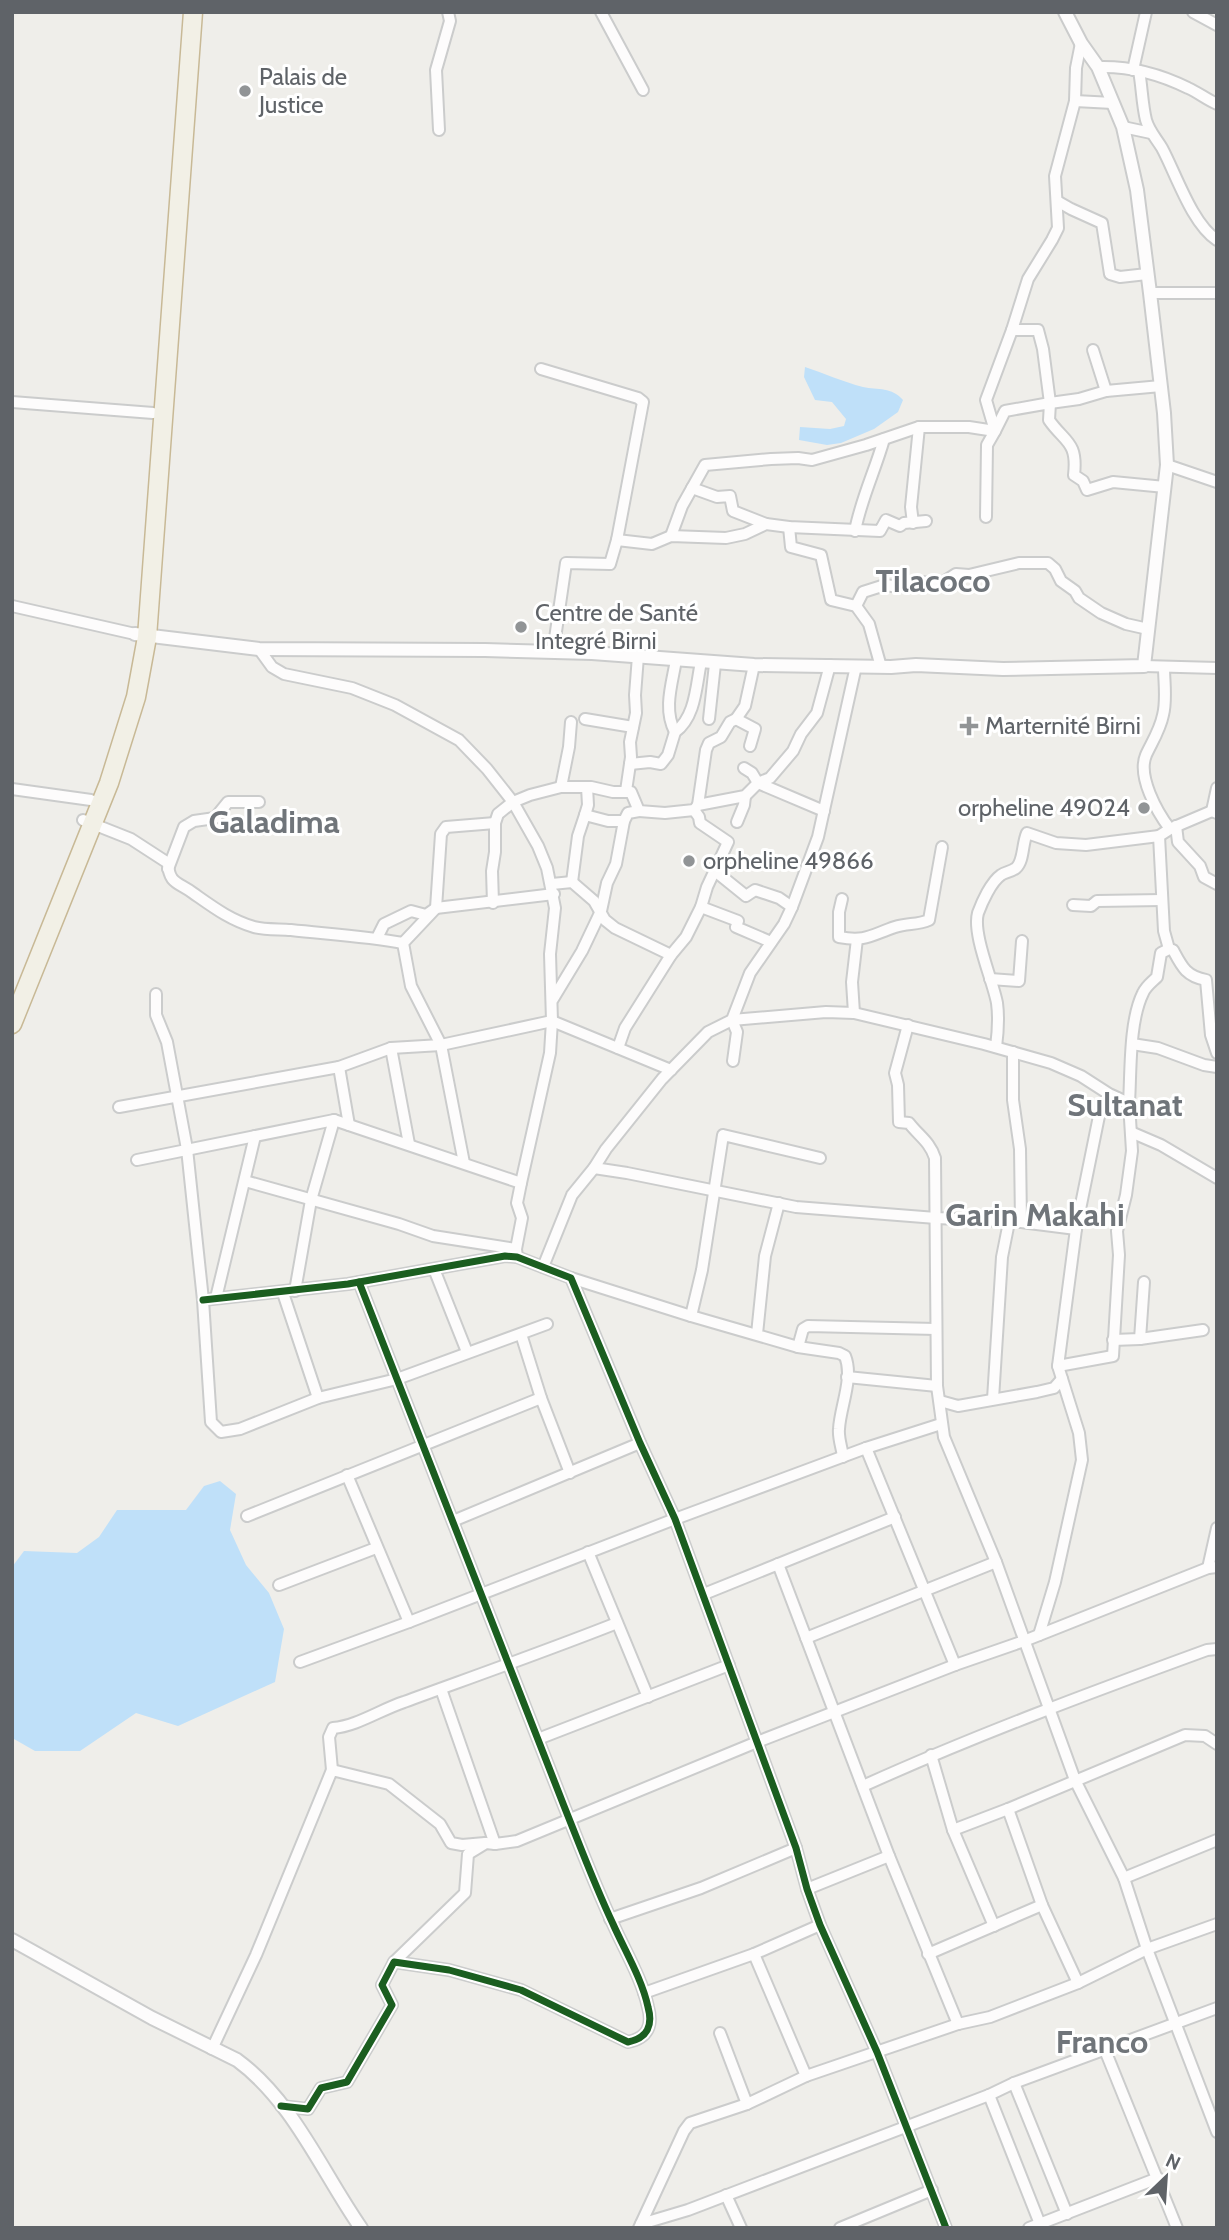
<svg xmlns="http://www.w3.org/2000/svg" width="1229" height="2240" font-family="Cabin,sans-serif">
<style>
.water{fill:#bfe0f9}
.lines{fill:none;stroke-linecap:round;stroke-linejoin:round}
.minor-casing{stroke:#cbcccc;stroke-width:14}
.tertiary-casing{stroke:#cbcccc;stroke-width:16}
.trunk-casing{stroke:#c8b996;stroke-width:21}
.minor{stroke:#fdfcfc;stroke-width:10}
.tertiary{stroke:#fdfcfc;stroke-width:12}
.trunk{stroke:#f2f0e6;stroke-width:18}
.cycleway-casing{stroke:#fff;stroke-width:11}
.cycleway{stroke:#1b5e20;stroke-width:7}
.poi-dot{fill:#919496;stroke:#fff;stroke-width:2.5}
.labels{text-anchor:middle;stroke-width:6;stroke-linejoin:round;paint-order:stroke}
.poi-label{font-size:24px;fill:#5f6368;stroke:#fff;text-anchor:start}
.district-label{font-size:32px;font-weight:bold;fill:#70757a;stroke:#fff}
</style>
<rect width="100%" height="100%" fill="#efeeea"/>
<g class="water">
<path d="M805,367C824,373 843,382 863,387C878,390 892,387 903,400L898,412L874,429L841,443L827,445L799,440L800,427L830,429L844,426L846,419L832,402L815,400L804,377Z"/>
<path d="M220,1481L236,1494L230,1530L246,1565L269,1593L284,1629L275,1682L178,1726L136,1713L80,1751H35L14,1739L12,1736V1567L24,1551L77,1553L99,1537L117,1510H186L204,1486Z"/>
</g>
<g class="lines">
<g class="minor-casing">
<g id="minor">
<path d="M601,12L643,90"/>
<path d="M1193,12L1217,25"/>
<path d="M1081,43L1076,68L1075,101L1055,176L1058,228L1052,240L1028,279L1012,330H1038L1043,349L1050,403L1079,399L1106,391L1161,386"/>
<path d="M1098,67C1130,66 1160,74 1188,88C1199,93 1206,99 1217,104"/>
<path d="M1133,70L1146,12"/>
<path d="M1139,71C1142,87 1142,104 1146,120C1149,131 1156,138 1162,148C1176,174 1192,224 1217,240"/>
<path d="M1075,101L1113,103"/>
<path d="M1123,127L1151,133"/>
<path d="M439,130L436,70L450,21L448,12"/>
<path d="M1057,201L1071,209L1102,223L1110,274L1120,277L1147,274"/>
<path d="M1150,293H1217"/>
<path d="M1093,350L1106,391"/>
<path d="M541,369L638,398L643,402L617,540L610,564L566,563L553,652"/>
<path d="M12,402L153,413"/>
<path d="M1167,465L1217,482"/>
<path d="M692,488L717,497L730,496L733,511L766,524"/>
<path d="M986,517L987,445L995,431L986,400L1012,330"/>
<path d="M913,523L911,507L919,427"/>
<path d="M789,527L791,547L821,555L831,600L856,606L869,624L881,667"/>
<path d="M855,531C861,499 875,471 884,439"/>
<path d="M671,536L682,506L705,465L771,459L798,458L812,460L866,445L919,427H969L995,431L1005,411L1050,403L1049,420C1064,442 1078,441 1074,475L1083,481L1087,490L1113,482L1165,487"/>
<path d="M617,540L652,544L671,536L726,538L745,534L766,524L789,527L880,531L886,520L900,526L904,523L926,521"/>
<path d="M12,606L135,634"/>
<path d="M856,606L863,592L885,585L899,587L910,583L922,582L939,585L956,574L969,575L1019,563H1048L1055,569L1061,581L1075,591L1079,598L1101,613L1126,624L1148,629"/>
<path d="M259,649L272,667L284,674L352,688L395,705L459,740L487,769L513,802L538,846L547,868L555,908L550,954L552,1021L550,1053L521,1183"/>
<path d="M1144,666L1217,668"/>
<path d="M585,719L633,727"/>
<path d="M709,719L715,664"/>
<path d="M736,719L755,729L750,746"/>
<path d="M675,732C663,709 672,684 676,660"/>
<path d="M630,764L650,762L661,764L668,755L675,732C696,717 696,685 701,662"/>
<path d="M744,768L752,773L758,783L824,811"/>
<path d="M561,787L569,747L571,722"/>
<path d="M12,789L91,800"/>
<path d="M626,791L631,757L630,742L636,713L635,695L638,656"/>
<path d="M698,805L706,750L709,743L721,737L730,722L736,719L745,706L754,665"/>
<path d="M1217,813L1212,811L1217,788"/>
<path d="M585,815L588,805L587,787"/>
<path d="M83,820L131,839L168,863C169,884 178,882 193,893C213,907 230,920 254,927C265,930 279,929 291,930C328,934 366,936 403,943"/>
<path d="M737,822L744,805L745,796"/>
<path d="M1176,826L1178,842L1200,866L1204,877L1217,884"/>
<path d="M1172,828L1212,811"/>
<path d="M1159,836L1170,829C1157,812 1137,776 1146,755C1152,742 1160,730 1163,715C1167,700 1164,682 1164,667"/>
<path d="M168,869L184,827L194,821L215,818L228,802H259"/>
<path d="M715,871L746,896L755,890L779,898L792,907"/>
<path d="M572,882L578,836L585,815L608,821H624"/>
<path d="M552,884L572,882L594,901L605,920L615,928L671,955"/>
<path d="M842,899L839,912V937C866,942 871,935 895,927C907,923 918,925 929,920L942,847"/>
<path d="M493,903L492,871L495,852V823L498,814L513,802L530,795L561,787H591L613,792H631L639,811L665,813L694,810L698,805L745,796L758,783L770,778L793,751L801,734L817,713L830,665"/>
<path d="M1073,905L1091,906L1097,901L1162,900"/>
<path d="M701,907L738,921L736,927L771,942"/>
<path d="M377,938L384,924L411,911L426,915L436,908L554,894"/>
<path d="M990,979L1019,981L1022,941"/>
<path d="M156,994V1015L167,1042L187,1149L203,1300L211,1422L221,1432L240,1429L318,1398L397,1379L547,1324"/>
<path d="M553,999L582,951L601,911L607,883L616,864L624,821L628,813L639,811"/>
<path d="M854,1013L852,982L857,939"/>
<path d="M908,1025L895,1073L898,1085L899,1122L909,1123C919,1136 930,1142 935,1158L937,1386L944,1437L996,1562L1075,1780L1124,1878L1147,1949L1217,2132"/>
<path d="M1132,1044L1158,1048L1204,1065L1217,1067"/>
<path d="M996,1047C998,1032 999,1018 997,1003C993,981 972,934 978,913C982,902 991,882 1001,875C1005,872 1011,872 1016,868C1024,861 1022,844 1027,833L1056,843L1086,845L1159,836L1164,931L1169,949L1173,950C1182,967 1186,976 1206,980L1211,1035L1217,1053"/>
<path d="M391,1048L409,1144"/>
<path d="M618,1048L625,1028L671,955L686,937L701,907L707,887L728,842L700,823L699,817L694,810"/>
<path d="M1013,1052V1100L1020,1149L1021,1222"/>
<path d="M733,1061L737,1032L732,1020L826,1012L854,1013L984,1044L1051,1063L1081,1076L1109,1094L1129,1103L1132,1151L1126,1195L1117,1231L1119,1255L1113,1356L1058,1366L1076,1229L1099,1116L1109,1094"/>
<path d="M339,1067L349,1125"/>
<path d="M1129,1103C1131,1071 1129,1021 1143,993C1146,986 1152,982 1157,977L1161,953L1169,949"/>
<path d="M119,1107L339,1067L391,1048L441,1045L552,1021L671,1070"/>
<path d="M1133,1133L1161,1145L1217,1178"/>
<path d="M137,1160L334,1120"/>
<path d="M464,1163L441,1045L411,986L403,943L436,908L441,834L446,827L495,823"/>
<path d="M594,1168L627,1173L796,1207L936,1218L1021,1222L1076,1229"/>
<path d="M245,1181L399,1224L433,1236L516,1249"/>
<path d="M543,1267L572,1195L594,1168L606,1149L662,1079L708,1032L732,1020L750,973L784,924L792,907L818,837L856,666"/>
<path d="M434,1269L467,1352"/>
<path d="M571,1278L691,1316L798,1347L839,1353L845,1356C854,1378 840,1407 839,1429C838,1438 842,1448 843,1457"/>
<path d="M295,1291L311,1200L334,1120L521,1183L517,1203L522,1218L516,1249L517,1257"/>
<path d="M283,1293L318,1398"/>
<path d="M216,1298L255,1136"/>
<path d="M203,1300L348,1284L505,1256L517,1257L571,1278L640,1443L675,1519L796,1848L807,1889L820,1925L877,2052L946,2228"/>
<path d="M691,1316L702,1270L723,1135L820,1158"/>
<path d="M521,1334L541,1398L570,1473"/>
<path d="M757,1334L765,1256L779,1203"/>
<path d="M1140,1339L1144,1282"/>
<path d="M1113,1340L1140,1339L1203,1330"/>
<path d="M798,1347L803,1329L808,1326L936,1329"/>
<path d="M847,1377L937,1386"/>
<path d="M993,1399L1002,1257L1009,1222"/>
<path d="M940,1401L958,1406L1037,1392L1054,1388L1062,1379"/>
<path d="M866,1448L955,1665"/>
<path d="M347,1475L409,1622"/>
<path d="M247,1516L541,1398"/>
<path d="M453,1521L640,1443"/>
<path d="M588,1552L648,1697"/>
<path d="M778,1564L889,1856L958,2024"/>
<path d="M1208,1568L1217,1528"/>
<path d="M279,1585L376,1548"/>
<path d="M704,1594L895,1517"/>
<path d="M1039,1635L1055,1582L1082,1460L1079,1433L1058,1366"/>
<path d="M806,1638L996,1562"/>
<path d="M300,1662L409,1622L675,1519L866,1448L941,1424"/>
<path d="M441,1689L495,1844"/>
<path d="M538,1739L729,1665"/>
<path d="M931,1755L953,1830L994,1926"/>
<path d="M332,1770L329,1737L333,1728C357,1726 380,1710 404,1702C475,1676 546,1651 617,1623"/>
<path d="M863,1786C976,1735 1092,1692 1207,1650L1217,1649"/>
<path d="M1008,1809L1042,1905L1078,1983"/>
<path d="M953,1830L1008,1809L1185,1735L1205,1736L1217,1744"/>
<path d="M1124,1878L1217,1840"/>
<path d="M807,1889L889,1856"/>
<path d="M610,1919L701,1888L796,1848"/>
<path d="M754,1954L806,2076"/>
<path d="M928,1954L1042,1905"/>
<path d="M394,1962L465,1893L468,1854L486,1843L495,1844L517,1841L757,1742L955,1665L1024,1641L1208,1568L1217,1567"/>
<path d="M644,1993L754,1954L820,1925"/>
<path d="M720,2033L747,2104"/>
<path d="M212,2049L256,1955L332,1770L389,1784L440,1824L451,1843L462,1845L485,1843"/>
<path d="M1105,2050L1177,2228"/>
<path d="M1014,2083L1067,2214"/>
<path d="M989,2095L1040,2224"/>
<path d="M281,2106L308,2109L321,2088L347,2082L392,2005L382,1985L394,1962L449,1970L521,1990L628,2042C648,2038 653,2025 648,2007C642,1979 625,1951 613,1924C595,1886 580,1846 564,1806C496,1632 428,1457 359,1282"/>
<path d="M726,2195L741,2228"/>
<path d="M641,2224L688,2210L989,2095L1014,2083L1217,2008"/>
<path d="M639,2228L684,2131L690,2123L747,2104L806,2076L958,2024L990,2017L1078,1983L1147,1949L1217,1924"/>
<path d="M840,2228L932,2190"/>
<path d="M1029,2228L1158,2178"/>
</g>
</g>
<g class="tertiary-casing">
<g id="tertiary">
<path d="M135,634L259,649L485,650L592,653L754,665L891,667L916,665L1003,669L1144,666L1167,465L1164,413L1150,293L1137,190L1123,127L1098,67L1081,43L1065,12"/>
<path d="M12,1940L152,2018L237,2060C293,2101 322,2172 361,2228"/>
</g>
</g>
<g class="trunk-casing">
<path id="trunk" d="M12,1024L109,783L136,697L147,637L193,12"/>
</g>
<use href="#minor" class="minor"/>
<use href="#tertiary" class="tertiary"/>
<use href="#trunk" class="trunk"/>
<g class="cycleway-casing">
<g id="cycleway">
<path d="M203,1300L348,1284L505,1256L517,1257L571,1278L640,1443L675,1519L796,1848L807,1889L820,1925L877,2052L946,2228"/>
<path d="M281,2106L308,2109L321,2088L347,2082L392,2005L382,1985L394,1962L449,1970L521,1990L628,2042C648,2038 653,2025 648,2007C642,1979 625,1951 613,1924C595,1886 580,1846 564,1806C496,1632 428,1457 359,1282"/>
</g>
</g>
<use href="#cycleway" class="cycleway"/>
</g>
<g class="poi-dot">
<circle cx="245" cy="91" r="7"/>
<circle cx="521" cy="627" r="7"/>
<path d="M965.5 715.5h7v7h7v7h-7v7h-7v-7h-7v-7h7z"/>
<circle cx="1144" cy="808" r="7"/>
<circle cx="689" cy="861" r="7"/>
</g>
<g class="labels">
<g class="poi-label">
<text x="259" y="85">Palais de<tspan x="259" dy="28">Justice</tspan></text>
<text x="535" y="621">Centre de Santé<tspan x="535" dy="28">Integré Birni</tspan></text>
<text x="985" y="734">Marternité Birni</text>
<text x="1130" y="816" text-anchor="end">orpheline 49024</text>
<text x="703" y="869">orpheline 49866</text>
</g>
<g class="district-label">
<text x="933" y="592">Tilacoco</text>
<text x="274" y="833">Galadima</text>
<text x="1125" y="1116">Sultanat</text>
<text x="1035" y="1226">Garin Makahi</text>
<text x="1102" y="2053">Franco</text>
</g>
</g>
<rect width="1229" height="2240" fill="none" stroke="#5f6368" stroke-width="28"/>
<g transform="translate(1166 2177) rotate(25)" stroke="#ffffff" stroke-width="5" paint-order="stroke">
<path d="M0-5L12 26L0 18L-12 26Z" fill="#5f6368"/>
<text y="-10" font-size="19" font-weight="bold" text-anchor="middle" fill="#5f6368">N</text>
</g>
</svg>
